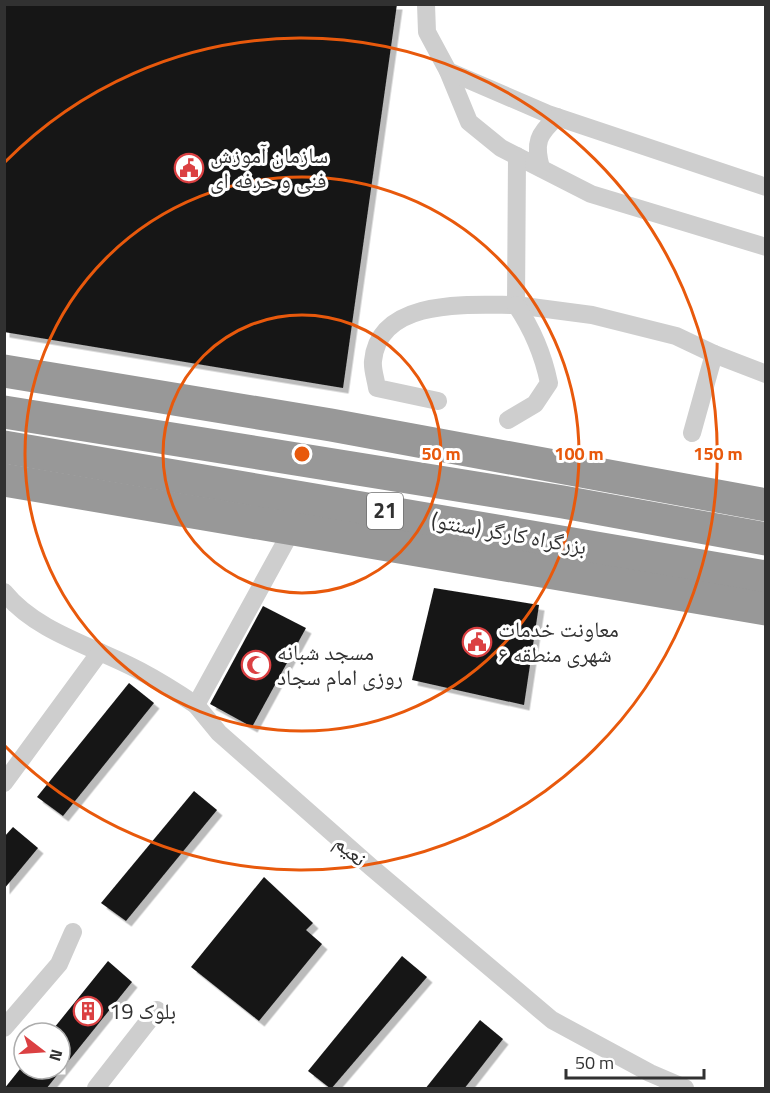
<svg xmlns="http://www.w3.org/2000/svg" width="770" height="1093" font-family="'Titillium Web','Noto Naskh Arabic',sans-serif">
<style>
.building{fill:#181818;filter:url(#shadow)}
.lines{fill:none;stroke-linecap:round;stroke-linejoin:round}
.street{stroke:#cecece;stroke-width:18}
.highway{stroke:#989898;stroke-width:33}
.ring{fill:none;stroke:#e8590c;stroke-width:3}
.labels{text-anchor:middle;stroke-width:6;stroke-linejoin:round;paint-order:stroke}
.shield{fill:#fff;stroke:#6f6f6f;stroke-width:1.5}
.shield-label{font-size:21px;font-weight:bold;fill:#313131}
.poi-label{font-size:22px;fill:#313131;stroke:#fff;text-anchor:start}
.street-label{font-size:22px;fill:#313131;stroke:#fff}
.centre{fill:#e8590c;stroke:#fff;stroke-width:3}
.ring-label{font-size:18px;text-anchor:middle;font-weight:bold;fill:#e8590c;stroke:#fff;stroke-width:6;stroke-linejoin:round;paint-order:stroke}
</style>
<defs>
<filter id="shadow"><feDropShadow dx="5.5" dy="5.5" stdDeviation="0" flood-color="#0004"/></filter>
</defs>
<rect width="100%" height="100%" fill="#fff"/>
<g class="building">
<path d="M4,4H397L343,388L4,332Z"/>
<path d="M434,588L539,605L524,705L412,680Z"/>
<path d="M263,606L306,628L252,727L210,704Z"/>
<path d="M129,683L154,703L63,816L37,797Z"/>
<path d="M194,791L217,810L126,921L101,903Z"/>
<path d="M13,827L38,848L4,889V837Z"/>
<path d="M264,877L313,923L306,930L322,944L259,1021L191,967Z"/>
<path d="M402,956L427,977L331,1089L308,1071Z"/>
<path d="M108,961L132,982L46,1089H4L20,1069H60V1033H50Z"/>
<path d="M480,1020L503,1039L464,1089H425Z"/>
</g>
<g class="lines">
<g class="street">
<path d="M426,4L427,32L448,71L469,122L501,148L591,194L766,247"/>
<path d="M448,71L548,114L766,187"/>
<path d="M541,168C534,143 538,134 557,117"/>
<path d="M516,305L592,315L676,336L714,354L692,433"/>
<path d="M714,354L766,374"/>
<path d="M438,401L377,388C376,380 372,369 373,361C379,297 471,305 516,305L517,156"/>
<path d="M508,420L535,404L549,383C543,354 533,330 516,305"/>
<path d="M292,530L196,705L219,733L371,867L552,1020L650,1073L685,1088"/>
<path d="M4,592C37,633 96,647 140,671C159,681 178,693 196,705"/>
<path d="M4,783L100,652"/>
<path d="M4,1028L59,964L73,932"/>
<path d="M96,1088L157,1010"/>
</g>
<g class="highway">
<path d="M4,371L331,425L766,505"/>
<path d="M4,412L563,502L766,539"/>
<path d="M4,447L766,577"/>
<path d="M4,480L766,609"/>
</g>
</g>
<g class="ring">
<circle cx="302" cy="454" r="139"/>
<circle cx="302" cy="454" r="277"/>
<path d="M5 162A416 416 0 1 1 5 746"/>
</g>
<defs>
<g id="civic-ring" transform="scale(1.5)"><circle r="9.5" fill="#fff" stroke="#db4042" stroke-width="1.5"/><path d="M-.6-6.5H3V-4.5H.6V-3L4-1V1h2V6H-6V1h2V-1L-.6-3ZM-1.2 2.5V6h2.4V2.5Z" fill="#db4042"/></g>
<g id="mosque-ring" transform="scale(1.5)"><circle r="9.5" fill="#fff" stroke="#db4042" stroke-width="1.5"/><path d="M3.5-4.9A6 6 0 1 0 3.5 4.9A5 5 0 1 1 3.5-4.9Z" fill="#db4042"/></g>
<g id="building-ring" transform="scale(1.5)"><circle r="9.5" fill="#fff" stroke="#db4042" stroke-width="1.5"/><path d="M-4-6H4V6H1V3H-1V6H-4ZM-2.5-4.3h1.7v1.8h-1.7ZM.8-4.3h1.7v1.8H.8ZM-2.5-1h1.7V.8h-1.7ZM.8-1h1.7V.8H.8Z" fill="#db4042"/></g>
</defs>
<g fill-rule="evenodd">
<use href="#civic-ring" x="189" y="168"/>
<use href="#civic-ring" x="477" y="642"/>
<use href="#mosque-ring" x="256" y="665"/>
<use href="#building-ring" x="88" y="1011"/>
</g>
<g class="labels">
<rect class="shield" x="367" y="493" width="36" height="36" rx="4.5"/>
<g class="shield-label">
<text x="385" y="518">21</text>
</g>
<g class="poi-label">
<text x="210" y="163">سازمان آموزش<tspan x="210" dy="25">فنی و حرفه ای</tspan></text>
<text x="498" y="637">معاونت خدمات<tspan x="498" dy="25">شهری منطقه ۶</tspan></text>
<text x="277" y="660">مسجد شبانه<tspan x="277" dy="25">روزی امام سجاد</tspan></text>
<text x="109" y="1019">بلوک 19</text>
</g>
<g class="street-label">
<text transform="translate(509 533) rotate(10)" y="8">بزرگراه کارگر (سنتو)</text>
<text transform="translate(351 850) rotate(41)" y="8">نعیم</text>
</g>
</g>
<circle cx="302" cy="454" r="9" class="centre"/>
<g class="ring-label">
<text x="441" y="460">50 m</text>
<text x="579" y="460">100 m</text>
<text x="718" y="460">150 m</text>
</g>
<rect width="770" height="1093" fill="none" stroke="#313131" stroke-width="12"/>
<g transform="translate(42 1051) rotate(107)"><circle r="28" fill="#ffffff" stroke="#adadad" stroke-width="1.5"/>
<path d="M0-4.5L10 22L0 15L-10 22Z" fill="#db4042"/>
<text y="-9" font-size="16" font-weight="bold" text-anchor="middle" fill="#313131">N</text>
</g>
<path d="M566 1069v9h138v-9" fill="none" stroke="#313131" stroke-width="3"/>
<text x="575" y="1069" font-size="18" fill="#313131" stroke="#ffffff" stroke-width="4.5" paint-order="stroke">50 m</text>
</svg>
